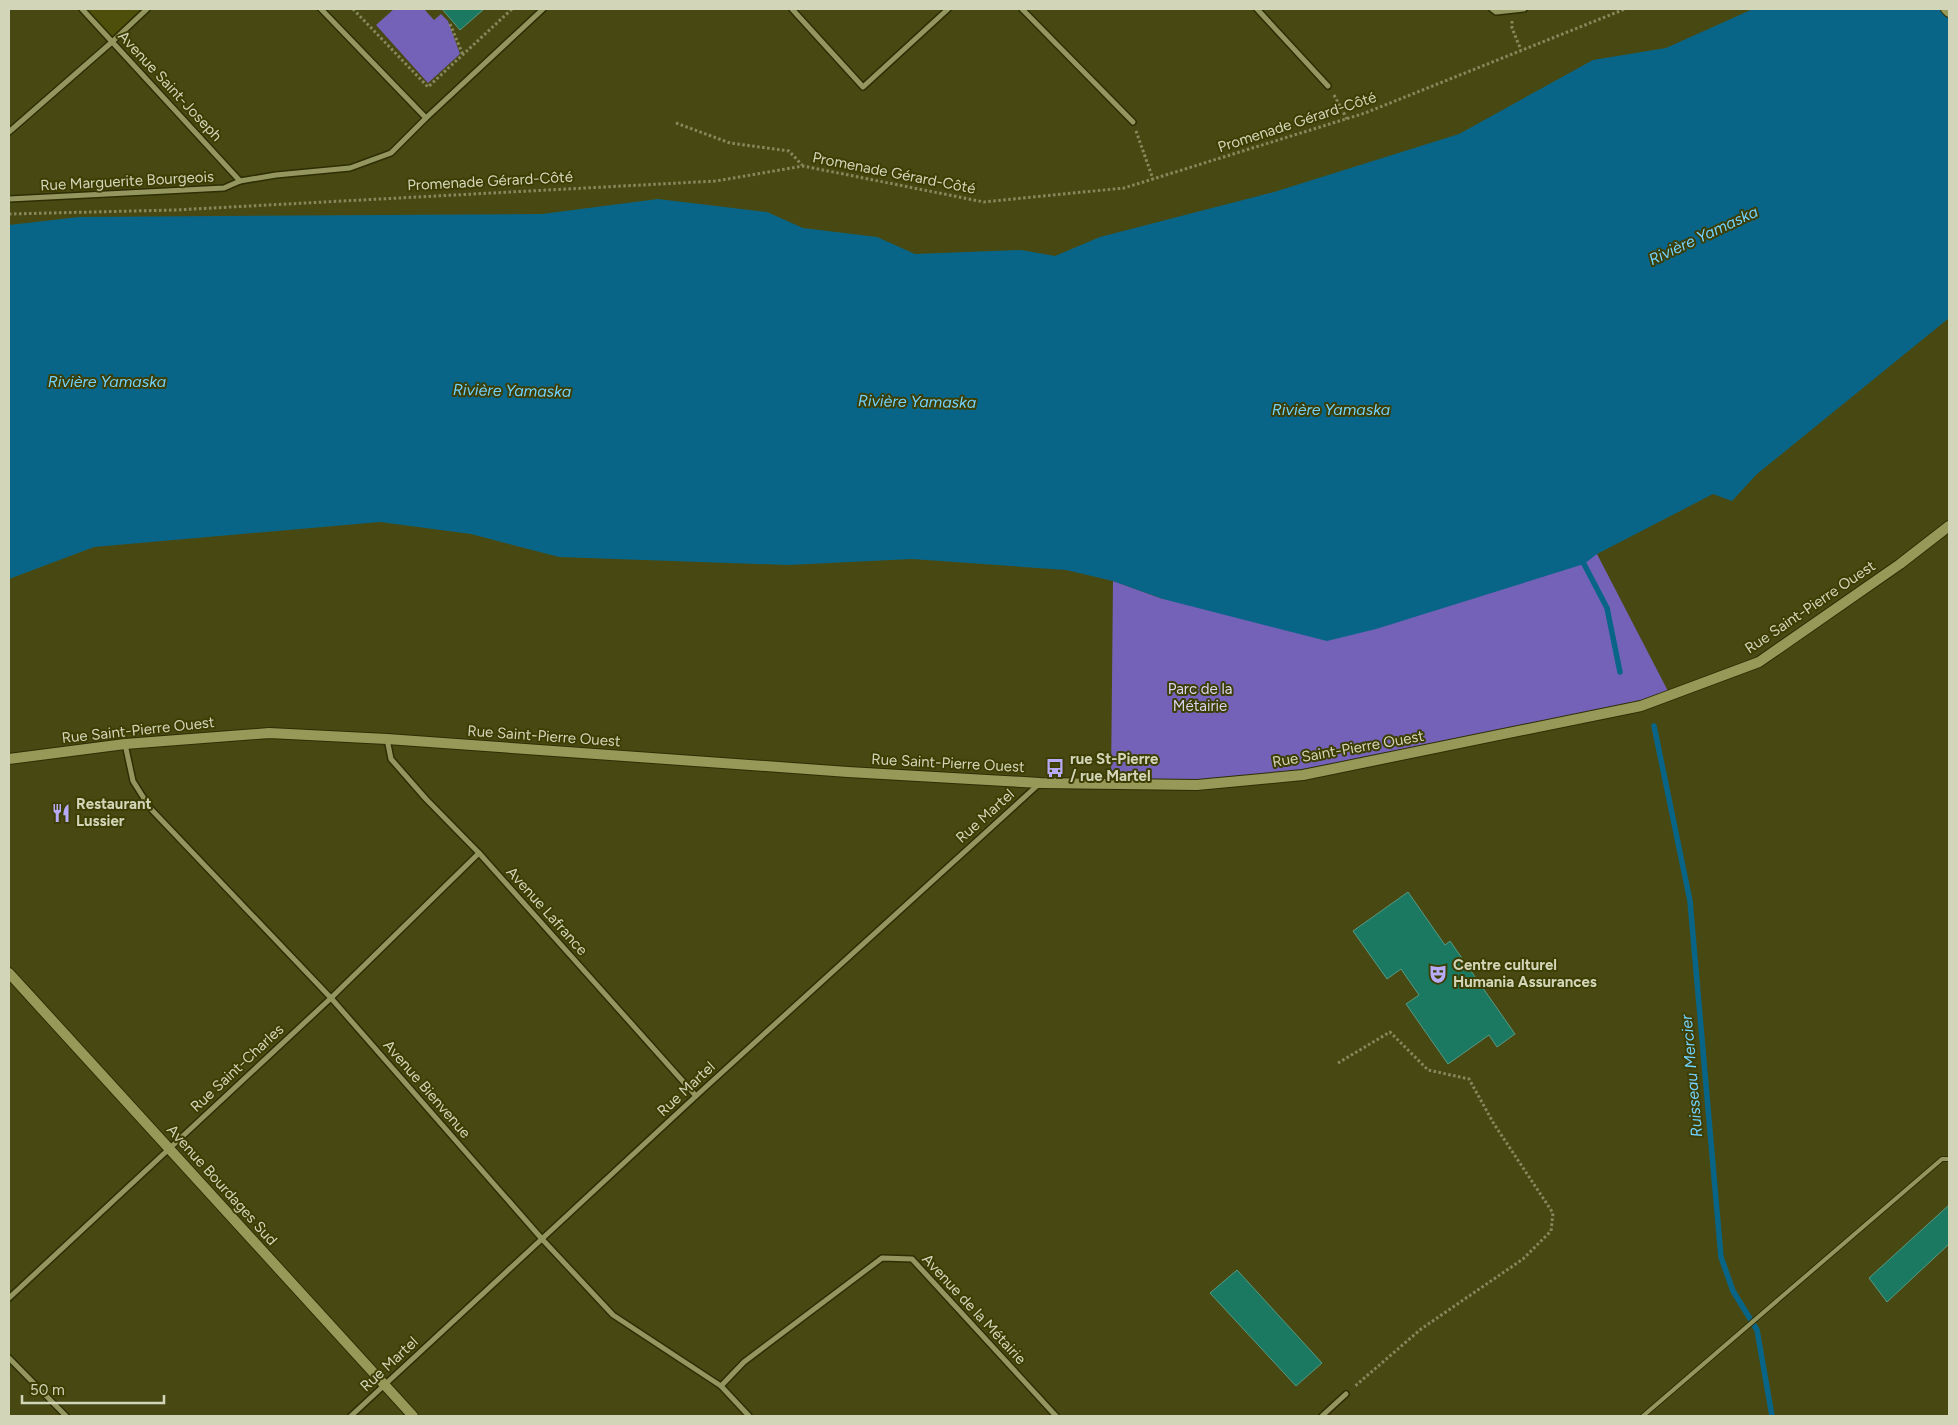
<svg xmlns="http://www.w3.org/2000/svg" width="1958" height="1425" font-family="Figtree,sans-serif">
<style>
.built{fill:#4e4f0b}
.green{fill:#7362b8}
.water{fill:#096587}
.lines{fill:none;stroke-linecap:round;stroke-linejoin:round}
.stream{stroke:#096587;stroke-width:5.5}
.building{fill:#1a7960;stroke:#589984}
.lane-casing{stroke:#2d2e04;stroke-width:6}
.street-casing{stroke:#2d2e04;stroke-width:8}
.secondary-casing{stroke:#2d2e04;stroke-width:12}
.path{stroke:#87885d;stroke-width:3;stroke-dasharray:2.5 2.5;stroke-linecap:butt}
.lane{stroke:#93965f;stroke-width:4}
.street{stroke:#93965f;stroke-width:5}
.secondary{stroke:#969958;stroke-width:10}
.labels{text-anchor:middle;stroke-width:4;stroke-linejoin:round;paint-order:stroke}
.street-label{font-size:15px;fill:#d3d5b9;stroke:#3d3e03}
.park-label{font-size:15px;fill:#d7d4ef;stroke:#3d3e03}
.poi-label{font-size:15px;font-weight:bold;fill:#d3d5b9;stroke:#3d3e03;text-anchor:start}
.water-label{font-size:16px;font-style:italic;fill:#71d1ff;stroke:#3d3e03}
</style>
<rect width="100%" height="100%" fill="#484912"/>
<path class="built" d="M82,9H146L112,42Z"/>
<g class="green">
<path d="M394,9H424L434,20L441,14L448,21L460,54L428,83L376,25Z"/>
<path d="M1597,554L1670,695L1403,755L1197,785L1111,784L1113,581L1163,599Z"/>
</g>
<path class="water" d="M1753,9H1949V318L1757,474L1732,501L1713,494L1597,554L1584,564L1376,629L1327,641L1163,599L1113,581L1066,570L912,559L788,565L559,557L471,534L380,522L94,547L9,579V225L79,217L542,214L658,199L767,212L803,228L877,237L915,254L1021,250L1055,256L1100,237L1274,192L1459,134L1593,60L1666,48Z"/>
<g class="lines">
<g class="stream">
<path d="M1584,564L1607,608L1620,672"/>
<path d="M1654,726L1690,901L1721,1257L1733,1291L1757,1330L1772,1416"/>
</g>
</g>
<g class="building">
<path d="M442,9H484L460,30Z"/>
<path d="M1408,892L1445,945L1450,941L1515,1034L1497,1047L1489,1035L1448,1064L1406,1004L1419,995L1401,969L1387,979L1353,931Z"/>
<path d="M1949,1205V1244L1887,1302L1869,1278Z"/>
<path d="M1237,1270L1322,1363L1296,1386L1210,1293Z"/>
</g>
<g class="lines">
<g class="lane-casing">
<path id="lane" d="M1643,1416L1942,1159H1949"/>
</g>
<g class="street-casing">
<g id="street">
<path d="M82,9L240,181"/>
<path d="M321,9L426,118"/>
<path d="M792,9L863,87L948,9"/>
<path d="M1022,9L1133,122"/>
<path d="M1257,9L1328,86"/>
<path d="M1492,9L1496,12L1524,9"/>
<path d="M9,132L112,42L147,9"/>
<path d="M9,199L224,188L240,181L276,175L350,168L391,153L426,118L543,9"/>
<path d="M387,739L391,759L426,799L479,853L696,1096"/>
<path d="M125,744L133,781L150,808L331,998L542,1239L613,1315L721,1386L749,1416"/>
<path d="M9,1298L331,998L479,853"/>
<path d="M9,1358L66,1416"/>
<path d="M721,1386L744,1362L882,1258L912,1259L1056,1416"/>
<path d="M351,1416L696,1096L1039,784"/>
<path d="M1322,1416L1346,1394"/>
</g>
</g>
<g class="secondary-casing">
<g id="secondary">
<path d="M1946,9L1949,12"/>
<path d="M9,759L125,744L269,733L387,739L848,772L1040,783L1197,785L1303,775L1641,706L1759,662L1900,564L1949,526"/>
<path d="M9,973L413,1416"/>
</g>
</g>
<g class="path">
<path d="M353,9L428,87L512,9"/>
<path d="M1512,21V28L1521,50"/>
<path d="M450,24L463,55"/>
<path d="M1334,95L1347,119"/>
<path d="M676,123L730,143L789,151L802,165"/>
<path d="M1136,131L1153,179"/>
<path d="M9,214L175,210L716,181L803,166L984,202L1124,188L1365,113L1625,9"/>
<path d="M1338,1063L1390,1032L1428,1070L1469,1079L1494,1124L1553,1213L1551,1231L1523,1259L1421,1329L1354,1387"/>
</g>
<use href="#lane" class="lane"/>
<use href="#street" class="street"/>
<use href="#secondary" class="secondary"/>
</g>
<defs>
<g id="bus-bare" transform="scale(1.5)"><path d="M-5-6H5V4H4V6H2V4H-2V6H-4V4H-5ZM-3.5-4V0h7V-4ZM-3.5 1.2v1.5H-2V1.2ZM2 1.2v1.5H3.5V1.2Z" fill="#b7abf8" stroke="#3d3e03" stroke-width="2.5" paint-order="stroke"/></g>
<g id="restaurant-bare" transform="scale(1.5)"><path d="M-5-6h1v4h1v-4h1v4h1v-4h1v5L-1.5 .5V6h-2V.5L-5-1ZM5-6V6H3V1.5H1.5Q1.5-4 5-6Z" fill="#b7abf8" stroke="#3d3e03" stroke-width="2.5" paint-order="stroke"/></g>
<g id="theatre-bare" transform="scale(1.5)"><path d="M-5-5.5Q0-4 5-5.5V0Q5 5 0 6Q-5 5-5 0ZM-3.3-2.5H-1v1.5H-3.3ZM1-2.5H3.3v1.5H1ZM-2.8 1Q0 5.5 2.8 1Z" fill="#b7abf8" stroke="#3d3e03" stroke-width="2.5" paint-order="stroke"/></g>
</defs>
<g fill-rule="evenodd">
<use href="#bus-bare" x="1055" y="768"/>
<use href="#restaurant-bare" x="61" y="813"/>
<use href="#theatre-bare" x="1438" y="974"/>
</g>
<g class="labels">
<g class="street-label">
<text transform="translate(170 86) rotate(47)" y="5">Avenue Saint-Joseph</text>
<text transform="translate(1297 122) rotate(-18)" y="5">Promenade Gérard-Côté</text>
<text transform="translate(894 173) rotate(11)" y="5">Promenade Gérard-Côté</text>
<text transform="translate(127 181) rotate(-3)" y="5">Rue Marguerite Bourgeois</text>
<text transform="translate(490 181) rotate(-3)" y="5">Promenade Gérard-Côté</text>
<text transform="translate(1810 607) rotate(-34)" y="5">Rue Saint-Pierre Ouest</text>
<text transform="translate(138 730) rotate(-6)" y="5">Rue Saint-Pierre Ouest</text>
<text transform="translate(544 736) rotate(4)" y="5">Rue Saint-Pierre Ouest</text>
<text transform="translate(1348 749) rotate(-10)" y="5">Rue Saint-Pierre Ouest</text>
<text transform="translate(948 763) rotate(3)" y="5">Rue Saint-Pierre Ouest</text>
<text transform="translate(985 816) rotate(-42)" y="5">Rue Martel</text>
<text transform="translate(547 911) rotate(48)" y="5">Avenue Lafrance</text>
<text transform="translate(237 1068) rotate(-43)" y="5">Rue Saint-Charles</text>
<text transform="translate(427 1089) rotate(49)" y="5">Avenue Bienvenue</text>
<text transform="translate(686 1089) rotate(-43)" y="5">Rue Martel</text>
<text transform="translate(222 1185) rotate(48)" y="5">Avenue Bourdages Sud</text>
<text transform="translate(974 1309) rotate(47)" y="5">Avenue de la Métairie</text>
<text transform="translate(389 1364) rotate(-43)" y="5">Rue Martel</text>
</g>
<g class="park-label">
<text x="1200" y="694">Parc de la<tspan x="1200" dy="17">Métairie</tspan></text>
</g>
<g class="poi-label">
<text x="1070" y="764">rue St-Pierre<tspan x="1070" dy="17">/ rue Martel</tspan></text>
<text x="76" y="809">Restaurant<tspan x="76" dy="17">Lussier</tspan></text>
<text x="1453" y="970">Centre culturel<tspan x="1453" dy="17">Humania Assurances</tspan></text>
</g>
<g class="water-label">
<text transform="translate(1703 235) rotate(-25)" y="6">Rivière Yamaska</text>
<text x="107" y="387">Rivière Yamaska</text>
<text transform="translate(512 390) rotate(1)" y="6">Rivière Yamaska</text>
<text transform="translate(917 401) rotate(1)" y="6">Rivière Yamaska</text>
<text x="1331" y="415">Rivière Yamaska</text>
<text transform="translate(1691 1076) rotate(-95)" y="6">Ruisseau Mercier</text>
</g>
</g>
<rect width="1958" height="1425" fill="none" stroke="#d3d5b9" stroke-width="20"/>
<path d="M22 1395v8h142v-8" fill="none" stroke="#d3d5b9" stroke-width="2.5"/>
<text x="30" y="1395" font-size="15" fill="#d3d5b9" stroke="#3d3e03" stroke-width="4" paint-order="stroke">50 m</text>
</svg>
